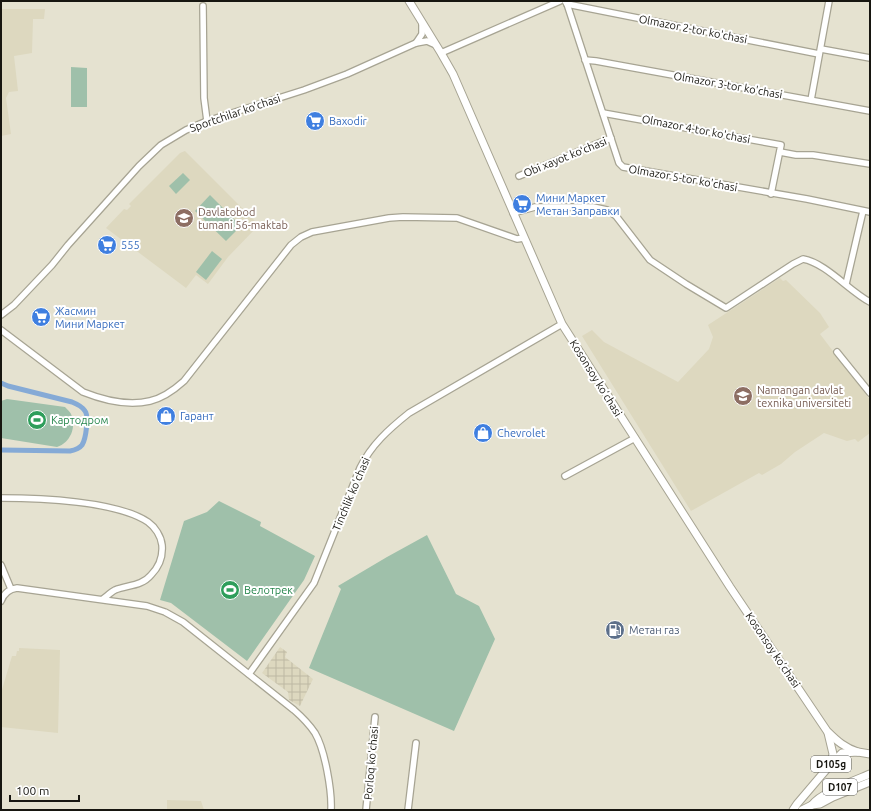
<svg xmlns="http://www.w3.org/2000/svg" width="871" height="811" font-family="Ubuntu,sans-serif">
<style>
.industrial{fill:url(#industrial-grid)}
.built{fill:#ddd8bf}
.grass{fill:#9fc0aa}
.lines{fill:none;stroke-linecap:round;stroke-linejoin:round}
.canal{stroke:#85aad6;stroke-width:5}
.minor-casing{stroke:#a7a493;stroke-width:8}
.major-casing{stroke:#a7a493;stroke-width:9}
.minor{stroke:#fff;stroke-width:5.5}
.major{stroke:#fff;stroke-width:7}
.labels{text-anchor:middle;stroke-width:4;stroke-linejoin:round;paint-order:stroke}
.shield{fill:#fff;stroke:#5d5c58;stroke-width:1}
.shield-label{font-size:10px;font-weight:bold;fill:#171610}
.street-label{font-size:11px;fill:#171610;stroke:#fff}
.shop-label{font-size:11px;fill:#366cbe;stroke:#fff;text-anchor:start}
.education-label{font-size:11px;fill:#785e54;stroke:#fff;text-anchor:start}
.leisure-label{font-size:11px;fill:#27864d;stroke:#fff;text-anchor:start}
.service-label{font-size:11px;fill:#4e5e75;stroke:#fff;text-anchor:start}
</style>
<defs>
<pattern id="industrial-grid" width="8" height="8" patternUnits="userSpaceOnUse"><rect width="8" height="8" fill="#ddd8bf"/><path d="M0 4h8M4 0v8" fill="none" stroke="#bdb9a3"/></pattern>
</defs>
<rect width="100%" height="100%" fill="#e5e2d0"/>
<path class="industrial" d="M280,647L287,652L285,657L313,679L300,706L289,700L288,692L262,673Z"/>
<g class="built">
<path d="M1,9H45L44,19H33L32,53L14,56L18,91L9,92L6,98L11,134L1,136Z"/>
<path d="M185,151L259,225L228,257L208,284L196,275L186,288L106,228L124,209L127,210L131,206L129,204L180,153Z"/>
<path d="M780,278L783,281L786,280L820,313L829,327L820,334L870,400V433L858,442L855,439L847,441L824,433L795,452L781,464L762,475L759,473L691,511L582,336L592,330L604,342L678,382L709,349L713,337L708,325Z"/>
<path d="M19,648L60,650L58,733L1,727V693L12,656H16L17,651H19Z"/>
<path d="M167,800L201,801L204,810H167Z"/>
</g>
<g class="grass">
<path d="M71,67L87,68V107H71Z"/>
<path d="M183,173L190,180L176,194L169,186Z"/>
<path d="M210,195L241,226L226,241L195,211Z"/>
<path d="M212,251L222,259L206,280L196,272Z"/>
<path d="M7,399L65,407C67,409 70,412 71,414C77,427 70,443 57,447L1,438V401Z"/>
<path d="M219,501L261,522L260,526L315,556L304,580L247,661L171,603L160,600L184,521L207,512Z"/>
<path d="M427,535L456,594L479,606L495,639L454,731L309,668L341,589L338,586L387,557Z"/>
</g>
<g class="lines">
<path class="canal" d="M1,383L8,386L72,402C77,404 82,406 85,411C89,416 86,439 82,445C79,449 75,450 70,451L1,450"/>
<g class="minor-casing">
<g id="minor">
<path d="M565,1L567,4L619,163L623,167L807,199L870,212"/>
<path d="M567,4L819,54"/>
<path d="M203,6L204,98L207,121"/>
<path d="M422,23V34L416,43L427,41L436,45"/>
<path d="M821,49L870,58"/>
<path d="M441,53L560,1"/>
<path d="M585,60L596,61L870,111"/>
<path d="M811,100L829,1"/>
<path d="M603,113L781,145L771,194"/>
<path d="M780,152L796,155H813L870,164"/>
<path d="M519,176L611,138"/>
<path d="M513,213L535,207H593L607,210L616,216L650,260L686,284L726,308L793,264L803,259C826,263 849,291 870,302"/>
<path d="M846,284L863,211"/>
<path d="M1,315L14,305L52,265L68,245L139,166L161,145L186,130L207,121L304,90L347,74L416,43"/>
<path d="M1,330L83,392C103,400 129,406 150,401C163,398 174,390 184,381L291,245L301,237L312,232L389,218L403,217L457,218L517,239L524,238"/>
<path d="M837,352L870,393"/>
<path d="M565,476L635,438"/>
<path d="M1,498C39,498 117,501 148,522C155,527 161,536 162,545C163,556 159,567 151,575C142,586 128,585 115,590C111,592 107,596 103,599"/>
<path d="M1,565L11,589"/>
<path d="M1,601C4,593 9,589 17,588L147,606L165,612L183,622L294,710C302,717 309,724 315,733C325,750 332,791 331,810"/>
<path d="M249,674L314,583L360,468C371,445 389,429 409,413L562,324"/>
<path d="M366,810L375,717"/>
<path d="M408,810L416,743"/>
</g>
</g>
<g class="major-casing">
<g id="major">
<path d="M409,1L441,53L453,74L562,324L730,587L827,731C837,741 845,748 858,752"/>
<path d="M832,763L842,753L858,752L870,754"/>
<path d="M812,805C820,793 856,780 870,774"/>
<path d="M793,810L797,804L831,764L833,754L828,733"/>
<path d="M802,810L812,805L820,804L833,797L870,782"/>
</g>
</g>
<use href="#minor" class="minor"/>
<use href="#major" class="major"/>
</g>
<defs>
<g id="supermarket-disc" transform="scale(1)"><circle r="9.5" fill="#3f7fe0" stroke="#fff"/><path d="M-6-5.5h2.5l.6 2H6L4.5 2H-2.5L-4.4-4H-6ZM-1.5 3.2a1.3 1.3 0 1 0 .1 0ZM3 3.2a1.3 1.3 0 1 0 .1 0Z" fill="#fff"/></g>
<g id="school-disc" transform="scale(1)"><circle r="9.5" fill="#8d6e63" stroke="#fff"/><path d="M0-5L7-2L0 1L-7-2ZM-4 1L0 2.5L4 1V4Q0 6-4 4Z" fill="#fff"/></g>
<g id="university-disc" transform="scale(1)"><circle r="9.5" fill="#8d6e63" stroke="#fff"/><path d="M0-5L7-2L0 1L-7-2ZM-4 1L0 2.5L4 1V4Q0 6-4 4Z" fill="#fff"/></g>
<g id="shop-disc" transform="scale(1)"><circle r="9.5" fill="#3f7fe0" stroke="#fff"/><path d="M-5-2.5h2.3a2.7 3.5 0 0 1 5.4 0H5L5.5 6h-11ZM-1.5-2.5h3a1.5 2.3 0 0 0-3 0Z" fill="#fff"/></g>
<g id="stadium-disc" transform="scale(1)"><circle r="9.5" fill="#2e9e5b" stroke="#fff"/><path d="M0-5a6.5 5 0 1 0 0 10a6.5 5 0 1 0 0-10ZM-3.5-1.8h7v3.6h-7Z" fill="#fff"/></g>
<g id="fuel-disc" transform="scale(1)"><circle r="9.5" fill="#5c6f8a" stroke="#fff"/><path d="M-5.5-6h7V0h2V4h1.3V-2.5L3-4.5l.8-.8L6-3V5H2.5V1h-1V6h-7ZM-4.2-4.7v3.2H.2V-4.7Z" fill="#fff"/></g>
</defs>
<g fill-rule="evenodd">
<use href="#supermarket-disc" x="315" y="121"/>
<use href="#supermarket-disc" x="522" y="204"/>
<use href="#school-disc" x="184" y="218"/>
<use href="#supermarket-disc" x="107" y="245"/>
<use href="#supermarket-disc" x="41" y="317"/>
<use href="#university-disc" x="743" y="396"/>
<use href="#shop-disc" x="166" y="416"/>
<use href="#stadium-disc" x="37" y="420"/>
<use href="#shop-disc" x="483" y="433"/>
<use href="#stadium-disc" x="230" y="590"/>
<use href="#fuel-disc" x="615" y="630"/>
</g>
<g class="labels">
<g class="shield">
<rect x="811" y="756" width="40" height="16" rx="3"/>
<rect x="823" y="779" width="34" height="16" rx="3"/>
</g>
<g class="shield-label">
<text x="831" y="768">D105g</text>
<text x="840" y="791">D107</text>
</g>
<g class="street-label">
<text transform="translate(693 29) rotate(11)" y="4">Olmazor 2-tor ko'chasi</text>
<text transform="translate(728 85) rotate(10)" y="4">Olmazor 3-tor ko'chasi</text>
<text transform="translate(235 113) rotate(-19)" y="4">Sportchilar ko'chasi</text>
<text transform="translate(696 129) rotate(11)" y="4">Olmazor 4-tor ko'chasi</text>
<text transform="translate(565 157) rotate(-22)" y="4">Obi xayot koʻchasi</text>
<text transform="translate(683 178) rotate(10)" y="4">Olmazor 5-tor ko'chasi</text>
<text transform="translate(596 378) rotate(58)" y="4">Kosonsoy ko’chasi</text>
<text transform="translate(351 494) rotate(-67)" y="4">Tinchlik ko'chasi</text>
<text transform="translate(773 650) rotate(56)" y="4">Kosonsoy ko’chasi</text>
<text transform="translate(371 763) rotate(-85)" y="4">Porloq koʻchasi</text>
</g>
<g class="shop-label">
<text x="329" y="125">Baxodir</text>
<text x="536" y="202">Мини Маркет<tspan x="536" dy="13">Метан Заправки</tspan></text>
<text x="121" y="249">555</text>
<text x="55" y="315">Жасмин<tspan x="55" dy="13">Мини Маркет</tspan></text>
<text x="180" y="420">Гарант</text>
<text x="497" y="437">Chevrolet</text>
</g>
<g class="education-label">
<text x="198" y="216">Davlatobod<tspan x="198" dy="13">tumani 56-maktab</tspan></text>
<text x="757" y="394">Namangan davlat<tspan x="757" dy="13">texnika universiteti</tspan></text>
</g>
<g class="leisure-label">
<text x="51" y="424">Картодром</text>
<text x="244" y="594">Велотрек</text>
</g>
<g class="service-label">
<text x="629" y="634">Метан газ</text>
</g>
</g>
<rect width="871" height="811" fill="none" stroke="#171610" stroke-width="4"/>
<path d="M10 795v6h69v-6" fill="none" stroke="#171610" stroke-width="2"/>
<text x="16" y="795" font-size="12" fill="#171610" stroke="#ffffff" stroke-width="3" paint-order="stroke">100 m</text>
</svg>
